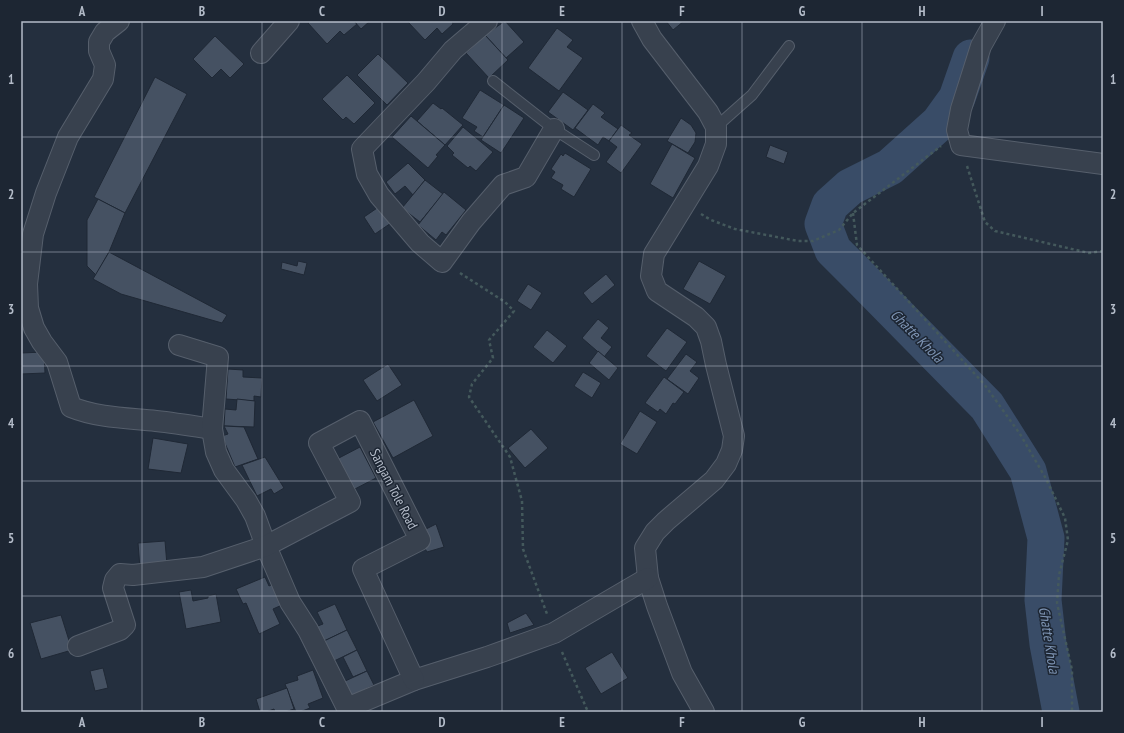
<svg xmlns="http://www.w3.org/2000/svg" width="1124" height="733" font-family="'PT Sans Narrow',sans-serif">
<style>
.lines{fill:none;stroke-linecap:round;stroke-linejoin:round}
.river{stroke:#394c67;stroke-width:37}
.building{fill:#455162;stroke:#1f2835}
.lane-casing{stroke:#565f6c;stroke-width:12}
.street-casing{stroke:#565f6c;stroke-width:22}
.path{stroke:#44595c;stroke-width:2.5;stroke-dasharray:3 3;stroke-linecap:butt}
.lane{stroke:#38414e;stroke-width:10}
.street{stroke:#38414e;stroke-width:20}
.grid{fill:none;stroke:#b4bcc9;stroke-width:1;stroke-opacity:0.55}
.labels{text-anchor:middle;stroke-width:3;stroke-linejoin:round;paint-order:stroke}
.street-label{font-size:14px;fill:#b4bcc9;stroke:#1d2633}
.water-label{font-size:15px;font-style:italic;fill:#7c92b1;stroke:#1d2633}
.neatline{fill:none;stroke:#b4bcc9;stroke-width:1.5}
.grid-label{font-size:13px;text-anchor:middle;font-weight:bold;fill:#b4bcc9}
</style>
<rect width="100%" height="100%" fill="#242f3e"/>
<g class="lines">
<path class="river" d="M971,58L957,98L939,123L890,167L850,187L830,205L823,224L833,250L862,279L987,406L1028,471L1046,538L1043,600L1048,644L1061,712"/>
</g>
<g class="building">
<path d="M310,21H354L357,24L344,35L340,31L327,44L308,23Z"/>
<path d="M354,21H370L361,29Z"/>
<path d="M409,21H452L453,24L442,34L437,28L425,40L408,22Z"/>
<path d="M505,21L524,42L506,58L485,35Z"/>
<path d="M666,21H684L673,30Z"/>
<path d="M557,28L573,40L567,47L583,58L559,91L528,68Z"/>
<path d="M485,35L508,60L489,78L466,53Z"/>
<path d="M215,36L244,64L230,78L221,69L212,78L193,59Z"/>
<path d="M378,54L408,83L387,105L357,75Z"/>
<path d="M347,75L375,103L354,124L346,117L343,120L322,99Z"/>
<path d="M155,77L187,94L125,213L94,197Z"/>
<path d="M480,90L504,105L483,137L474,131L477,127L462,118Z"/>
<path d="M563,92L588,110L573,130L548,112Z"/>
<path d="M433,103L441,109L442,108L463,125L445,145L417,121Z"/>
<path d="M593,104L605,113L601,117L618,129L609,141L603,137L598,145L575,128Z"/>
<path d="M504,105L524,118L501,153L481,140Z"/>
<path d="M411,116L445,145L436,155L438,156L428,168L392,137Z"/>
<path d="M681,118L691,125L696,133L695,142L688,153L667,141Z"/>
<path d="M621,125L632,133L629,135L642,144L621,173L606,162L617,147L609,141Z"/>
<path d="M463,127L493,152L476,171L470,166L468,168L452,155L454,153L447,146Z"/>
<path d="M672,144L695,158L673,198L650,184Z"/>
<path d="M770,145L788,152L784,164L766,157Z"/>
<path d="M565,153L591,169L574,197L561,189L563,185L551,178L555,172L551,169L561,154L563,156Z"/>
<path d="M408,163L425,180L413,195L405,186L395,194L386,182Z"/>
<path d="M425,180L443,194L420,222L402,208Z"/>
<path d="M444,192L466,210L446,235L442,232L436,240L418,225Z"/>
<path d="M98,199L125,213L109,252L96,275L87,266V220Z"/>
<path d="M383,204L394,221L375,234L364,217Z"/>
<path d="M109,252L227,315L222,323L121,294L93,279Z"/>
<path d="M298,261L307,263L304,275L281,269L282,262L297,266Z"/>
<path d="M699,261L726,276L710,304L683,289Z"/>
<path d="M606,274L615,285L592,304L583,293Z"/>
<path d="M528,284L542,293L531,310L517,301Z"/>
<path d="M598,319L609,328L601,338L612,347L604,357L582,338Z"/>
<path d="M667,328L687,342L666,371L646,356Z"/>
<path d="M547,330L567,346L553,363L533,347Z"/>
<path d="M598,351L618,368L609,380L589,363Z"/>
<path d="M44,352L45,373L21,374V353Z"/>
<path d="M686,354L697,362L690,371L699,378L688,394L667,379Z"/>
<path d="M388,364L402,385L377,401L363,380Z"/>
<path d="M228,369L243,370V377L262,378L261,397L254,396V401L226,399Z"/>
<path d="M583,372L601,383L592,398L574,386Z"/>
<path d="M664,377L684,392L675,404L673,403L666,414L660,409L658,412L645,403Z"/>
<path d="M237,399L255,401L254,427L224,426L225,409L236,410Z"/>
<path d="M414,400L433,436L393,458L373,422Z"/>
<path d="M640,411L657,422L637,454L620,444Z"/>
<path d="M224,426L244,427L258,459L235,467L222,436L228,434Z"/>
<path d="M531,429L548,448L525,468L508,448Z"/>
<path d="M153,438L188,444L181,473L148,469Z"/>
<path d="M360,447L376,478L353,490L337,459Z"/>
<path d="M265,457L284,488L274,494L271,489L257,496L242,465Z"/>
<path d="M436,524L444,547L427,552L420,540V532Z"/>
<path d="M165,541L167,565L140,568L138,543Z"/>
<path d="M265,577L269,586L273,584L282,605L273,609L280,624L259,634L246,603L243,604L236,589Z"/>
<path d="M191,590L193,601L208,598V596L216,594L221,622L186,629L179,592Z"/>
<path d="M335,604L347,630L322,642L315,627L323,624L317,612Z"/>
<path d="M526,613L534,625L510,633L507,623Z"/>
<path d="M61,615L72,650L41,659L30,623Z"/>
<path d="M347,630L357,650L332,662L322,642Z"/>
<path d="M357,650L367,671L353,677L343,657Z"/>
<path d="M612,652L628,678L601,694L585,668Z"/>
<path d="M103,668L108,688L95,691L90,671Z"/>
<path d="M313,670L323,698L308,704L310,708L300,712H296L285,684L298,680L297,676Z"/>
<path d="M367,671L374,685L360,692L361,694L350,699L343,682Z"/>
<path d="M287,688L294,709L285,712H275L274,709L266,712H260L256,699Z"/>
</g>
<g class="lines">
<g class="lane-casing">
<g id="lane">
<path d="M493,81L554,129L594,155"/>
<path d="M716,127L752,95L789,46"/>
</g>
</g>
<g class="street-casing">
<g id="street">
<path d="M119,21L105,32L99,42V51L105,65L103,79L68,137L46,193L33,234L27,284L28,308L34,328L42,342L57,362L71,407C98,418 128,418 156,421C175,423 193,426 212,429"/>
<path d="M487,21L453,50L426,82L362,149L367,174L379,195L420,243L442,262L471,222L503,185L526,177L554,129"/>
<path d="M642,21L652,39L708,112L716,127V144L708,166L654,254L651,276L657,291L696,317L706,327L711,341L716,365L734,436L732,450L726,464L714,480L666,521L655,532L645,548L648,578L657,606L682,673L704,712"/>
<path d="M995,21L981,46L961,109L957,130L961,145L1103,164"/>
<path d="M261,53L289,21"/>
<path d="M179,345L218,357L212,429L216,452L224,470L246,500L255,516L266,546L290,602L308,630L347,708L414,680L487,657L554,633L648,578"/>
<path d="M78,646L120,630L125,625L113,588L115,580L120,574L133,575L203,567L266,546L350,502L319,443L360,421L420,540L363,569L414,680"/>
</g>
</g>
<g class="path">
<path d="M967,166L985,222L995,231L1089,253L1103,251"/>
<path d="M853,213L857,245L984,384L1020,434L1045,477L1065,518L1068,540L1059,575L1057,603L1072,670V712"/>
<path d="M701,214L711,220L735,229L798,241H813L839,230L853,213L941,146"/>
<path d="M460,273L505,302L514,311L489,340L493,358L472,384L469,397L510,457L522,501L523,549L547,614"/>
<path d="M562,652L588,712"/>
</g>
<use href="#lane" class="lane"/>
<use href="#street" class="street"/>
</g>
<path class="grid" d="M142,21V712M262,21V712M382,21V712M502,21V712M622,21V712M742,21V712M862,21V712M982,21V712M21,137H1103M21,252H1103M21,366H1103M21,481H1103M21,596H1103"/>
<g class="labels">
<g class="street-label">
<text transform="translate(394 489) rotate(63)" y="5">Sangam Tole Road</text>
</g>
<g class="water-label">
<text transform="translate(917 336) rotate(45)" y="5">Ghatte Khola</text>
<text transform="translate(1049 640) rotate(81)" y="5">Ghatte Khola</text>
</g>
</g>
<rect width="1124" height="733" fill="none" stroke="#1d2633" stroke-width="44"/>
<rect x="22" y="22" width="1080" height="689" class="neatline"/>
<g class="grid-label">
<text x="82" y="16">A</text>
<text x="202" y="16">B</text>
<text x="322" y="16">C</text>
<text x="442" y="16">D</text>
<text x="562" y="16">E</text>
<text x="682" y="16">F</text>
<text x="802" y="16">G</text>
<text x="922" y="16">H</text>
<text x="1042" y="16">I</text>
<text x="11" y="84">1</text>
<text x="1113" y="84">1</text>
<text x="11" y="199">2</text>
<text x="1113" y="199">2</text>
<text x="11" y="314">3</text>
<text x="1113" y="314">3</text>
<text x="11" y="428">4</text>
<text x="1113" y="428">4</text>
<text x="11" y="543">5</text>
<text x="1113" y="543">5</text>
<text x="11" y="658">6</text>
<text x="1113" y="658">6</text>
<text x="82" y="727">A</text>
<text x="202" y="727">B</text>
<text x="322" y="727">C</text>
<text x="442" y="727">D</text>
<text x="562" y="727">E</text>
<text x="682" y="727">F</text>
<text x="802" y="727">G</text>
<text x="922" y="727">H</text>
<text x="1042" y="727">I</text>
</g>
</svg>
